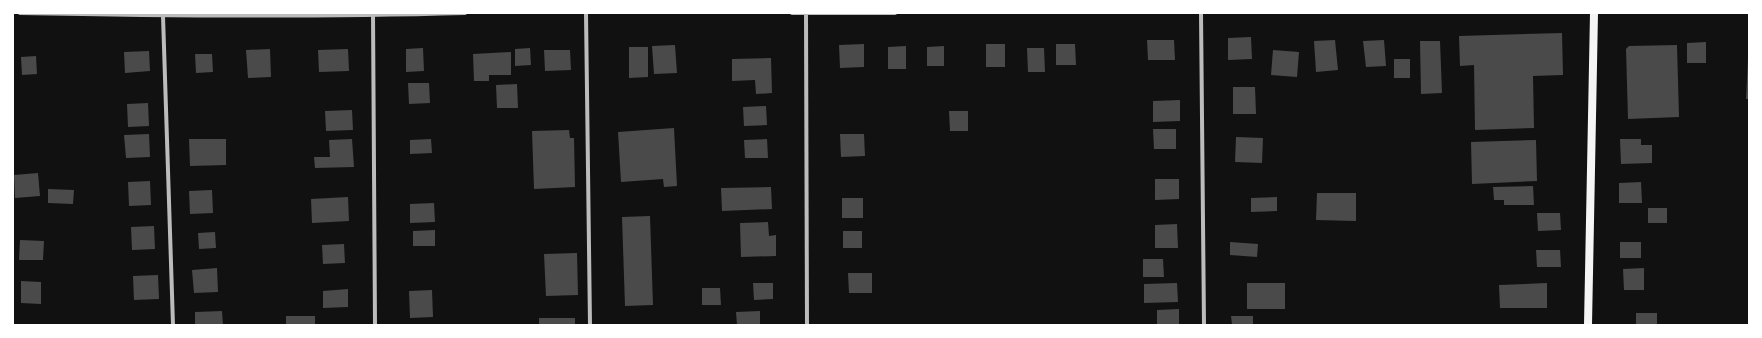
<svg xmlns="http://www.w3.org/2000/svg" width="1762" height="338" font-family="Literata,serif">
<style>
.building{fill:#4a4a4a}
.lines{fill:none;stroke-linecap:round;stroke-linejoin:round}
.minor{stroke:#bcbcbc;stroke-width:4}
.secondary{stroke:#f5f5f5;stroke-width:8}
</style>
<rect width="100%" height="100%" fill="#111"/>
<g class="building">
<path d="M1562,33L1563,75L1533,76L1534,128L1475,130L1474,65L1460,66L1459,36Z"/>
<path d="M1251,37L1252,59L1228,60V38Z"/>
<path d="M1147,40H1174L1175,60H1148Z"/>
<path d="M1335,40L1338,70L1316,72L1314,41Z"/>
<path d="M1384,40L1386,66L1366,67L1363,41Z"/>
<path d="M1420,41H1440L1442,93L1421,94Z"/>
<path d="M1706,42V63H1687V43Z"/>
<path d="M864,44V67L840,68L839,45Z"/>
<rect x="986" y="44" width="19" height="23"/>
<path d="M1056,44H1075L1076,65H1056Z"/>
<path d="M675,45L677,73L654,74L652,46Z"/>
<path d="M1677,45L1679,117L1628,119L1626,49L1629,46Z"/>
<path d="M906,46V69H888V47Z"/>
<path d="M944,46V66H927V47Z"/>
<path d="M629,47H648V77L629,78Z"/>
<path d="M423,48L424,71L406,72V49Z"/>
<path d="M530,48L531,65L515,66V49Z"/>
<path d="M1027,48H1044L1045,72H1028Z"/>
<path d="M270,49L271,77L248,78L246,50Z"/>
<path d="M348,49L349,71L319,72L318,50Z"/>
<path d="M544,50H570L571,70L545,71Z"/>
<path d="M1273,50L1299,52L1297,77L1271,75Z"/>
<path d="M149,51L150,71L125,73L124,52Z"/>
<path d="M511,52V75H489V81H474L473,54Z"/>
<path d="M195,54H212L213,72L196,73Z"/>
<path d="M36,56L37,74L22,75L21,57Z"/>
<path d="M771,58L772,93L756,94L755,80L732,81V59Z"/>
<rect x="1394" y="59" width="16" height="19"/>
<path d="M1748,59H1749V99H1746Z"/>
<path d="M408,83H429L430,103L409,104Z"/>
<path d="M517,84L518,108H497L496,85Z"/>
<path d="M1233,87H1255L1256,114H1233Z"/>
<path d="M1180,100V121L1153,122V101Z"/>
<path d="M148,103L149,126L128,127L127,104Z"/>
<path d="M766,106L767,125L744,126L743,107Z"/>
<path d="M352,110L353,130L326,131L325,111Z"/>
<path d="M949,111H968V131H950Z"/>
<path d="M674,128L677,186L664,187L663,179L621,182L618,132Z"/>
<path d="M1153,129H1176V149H1154Z"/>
<path d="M569,130L570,138H574L575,187L534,189L532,131Z"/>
<path d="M149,134L150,157L126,158L124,135Z"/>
<path d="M840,134H864L865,156L841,157Z"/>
<path d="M1236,137L1263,138L1262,163L1235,162Z"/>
<path d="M189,139H226V165L190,166Z"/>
<path d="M352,139L354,167L315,168L314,157H330L329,140Z"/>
<path d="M431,139L432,153L410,154V140Z"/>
<path d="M767,139L768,158H745L744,140Z"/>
<path d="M1620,139H1641V145H1652V163L1621,164Z"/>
<path d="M1536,140L1537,181L1472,184L1471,142Z"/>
<path d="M38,173L40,196L15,198L14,175Z"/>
<path d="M1155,179H1179V199L1155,200Z"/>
<path d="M150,181L151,205L129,206L128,182Z"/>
<path d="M1641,182L1642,203H1619V183Z"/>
<path d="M1533,186L1534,205H1504V200H1494L1493,187Z"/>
<path d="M771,187L772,209L722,211L721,188Z"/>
<path d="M48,189L74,190L73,204L48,203Z"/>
<path d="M212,190L213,213L190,214L189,191Z"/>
<path d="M1317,193H1356V221L1316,220Z"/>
<path d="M348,197L349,221L312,223L311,199Z"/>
<path d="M1277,197V211L1251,212V198Z"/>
<rect x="842" y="198" width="21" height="20"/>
<path d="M434,203L435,222L410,223V204Z"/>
<rect x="1648" y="208" width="19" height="15"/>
<path d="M1537,213H1560L1561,230L1538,231Z"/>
<path d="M650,216L653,305L625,306L622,217Z"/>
<path d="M768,222L769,236L776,235V256L741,257L740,223Z"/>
<path d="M1177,224L1178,248H1155V225Z"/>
<path d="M154,226L155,249L132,250L131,227Z"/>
<path d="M435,230V246H413V231Z"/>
<rect x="843" y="231" width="19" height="17"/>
<path d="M215,232L216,248L199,249L198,233Z"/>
<path d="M20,240L44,241L43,260H19Z"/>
<path d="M1230,242L1258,244L1257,257L1230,255Z"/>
<rect x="1620" y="242" width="21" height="16"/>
<path d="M344,244L345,263L323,264L322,245Z"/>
<path d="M1536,250H1560L1561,267H1537Z"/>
<path d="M577,253L578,295L546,296L544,254Z"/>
<path d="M1143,259H1163L1164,277H1143Z"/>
<path d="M217,268L218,292L194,293L192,270Z"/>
<path d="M1644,268V290H1624L1623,269Z"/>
<path d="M848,273H872V293H849Z"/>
<path d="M158,275L159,299L134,300L133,276Z"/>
<path d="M21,281L41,282V304L21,303Z"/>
<path d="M753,283H773V299L754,300Z"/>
<path d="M1177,283L1178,302L1144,303V284Z"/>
<rect x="1247" y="283" width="38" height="26"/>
<path d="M1547,283V308H1500L1499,285Z"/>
<path d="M702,288H720L721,305H702Z"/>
<path d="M348,289V307L323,308V291Z"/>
<path d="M432,290L433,317L410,318L409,291Z"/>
<path d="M1179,309V325H1157V310Z"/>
<path d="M222,311L223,325H195V312Z"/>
<path d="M760,311V325H737L736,312Z"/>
<rect x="1636" y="313" width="21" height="12"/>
<rect x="286" y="316" width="29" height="9"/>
<path d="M1231,316H1253V325H1232Z"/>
<rect x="539" y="318" width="36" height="7"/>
</g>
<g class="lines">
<g class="minor">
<path d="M20,13C168,16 317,17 465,13"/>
<path d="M373,13L375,325"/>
<path d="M586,13L590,325"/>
<path d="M792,13H895"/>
<path d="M806,13L807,325"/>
<path d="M1201,13L1204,325"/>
<path d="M163,16L173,325"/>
</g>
<path class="secondary" d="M1588,325L1594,13"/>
</g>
<rect width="1762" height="338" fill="none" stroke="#ffffff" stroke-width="28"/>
</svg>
